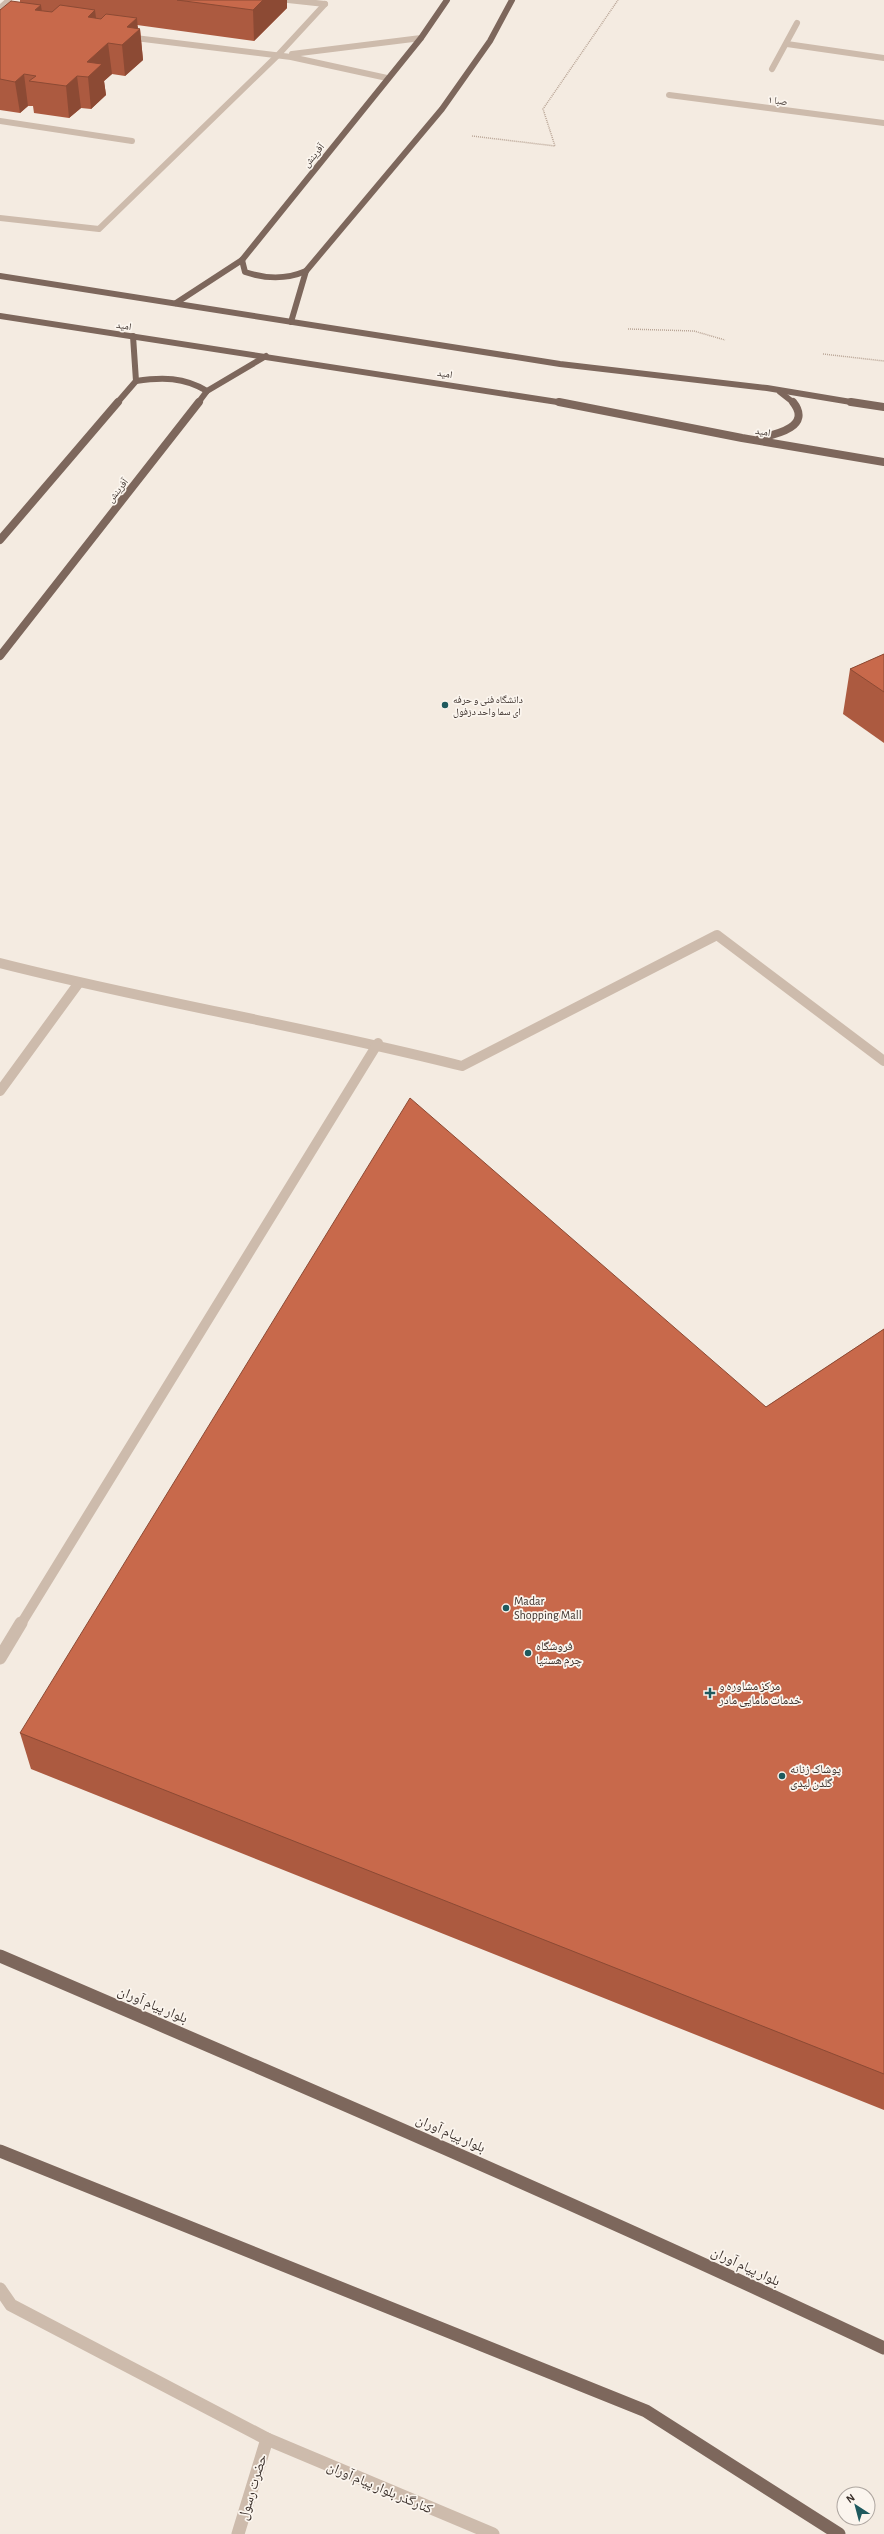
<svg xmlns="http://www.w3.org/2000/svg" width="884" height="2534" font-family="'Alegreya Sans','Noto Naskh Arabic',sans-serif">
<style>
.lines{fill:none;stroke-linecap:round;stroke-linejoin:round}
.path{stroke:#b9a596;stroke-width:1.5;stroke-dasharray:1 1;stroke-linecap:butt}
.minor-far2{stroke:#cdbbac;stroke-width:6}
.minor-far1{stroke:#cdbbac;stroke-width:10}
.minor{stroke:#cdbbac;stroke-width:13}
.major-far2{stroke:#7d675c;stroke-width:6}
.major-far1{stroke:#7d675c;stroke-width:8}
.major{stroke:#7d675c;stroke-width:13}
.wall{fill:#ac5a40}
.shaded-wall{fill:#8c4a34}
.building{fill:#c8694b;stroke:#8c4a34}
.poi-dot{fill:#1f5a5e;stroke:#fbf5ee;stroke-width:1.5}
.labels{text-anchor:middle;stroke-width:3.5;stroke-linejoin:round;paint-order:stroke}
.far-street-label{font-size:10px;fill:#3b302b;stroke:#fbf5ee}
.far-poi-label{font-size:10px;fill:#3b302b;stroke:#fbf5ee;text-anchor:start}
.poi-label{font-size:12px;fill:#3b302b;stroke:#fbf5ee;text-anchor:start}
.near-street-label{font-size:14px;fill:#3b302b;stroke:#fbf5ee}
</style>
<rect width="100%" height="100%" fill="#f4ebe1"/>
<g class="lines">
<g class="path">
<path d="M472,136L555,146L543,109L618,0"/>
<path d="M628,329L694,331L725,340"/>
<path d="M823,354L884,361"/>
</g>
<g class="minor-far2">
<path d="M288,0L325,4"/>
<path d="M0,8L9,0"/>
<path d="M127,37L291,57L387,78"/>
<path d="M787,44L884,58"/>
<path d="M292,54L421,38"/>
<path d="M772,69L797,23"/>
<path d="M669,95L884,123"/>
<path d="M0,121L132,141"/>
<path d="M0,218L99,229L278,55L325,4"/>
</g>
<g class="minor-far1">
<path d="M0,963C153,1002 309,1027 462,1066L717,935L884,1061"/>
<path d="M0,1091L78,984"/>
<path d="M21,1624L378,1043"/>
</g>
<g class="minor">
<path d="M0,1658L21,1623"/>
<path d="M0,2289L11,2305L267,2439L493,2534"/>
<path d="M238,2534L267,2439"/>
</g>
<g class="major-far2">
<path d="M242,260L245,272C266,279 285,280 306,271"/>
<path d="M0,276L560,364L767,388L857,403"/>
<path d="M176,303L242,260L421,38L447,0"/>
<path d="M0,316L564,403"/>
<path d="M291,322L306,271L442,109L490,41L512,0"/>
<path d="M136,381C162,377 184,377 207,391"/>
<path d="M780,392L794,403"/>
<path d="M117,403L136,381L133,336"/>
<path d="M198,403L207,391L266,356"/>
</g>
<g class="major-far1">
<path d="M559,402L742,438L884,462"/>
<path d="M851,402L884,407"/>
<path d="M760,438C778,434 812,426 793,402"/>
<path d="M0,540L118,402"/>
<path d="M0,656L199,402"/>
</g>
<g class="major">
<path d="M0,1956C296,2083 592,2210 884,2348"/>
<path d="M0,2151L646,2411L839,2534"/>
</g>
</g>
<g class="wall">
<path d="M20,0H287V8L254,41L137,25L138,28L140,29L143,60L125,76L112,74L104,81L106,95L91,109L81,108L69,118L34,113L33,106H28L20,113L0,110V10L20,2Z"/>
<path d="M884,654V743L843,714L850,669Z"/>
<path d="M884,1329V2110L31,1769L20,1733L766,1407Z"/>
</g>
<g class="shaded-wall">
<path d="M263,0H287V8L254,41L253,10Z"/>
<path d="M41,5L45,35L35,10Z"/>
<path d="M95,10L99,41L88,17Z"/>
<path d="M137,18L138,30L140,29L143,60L125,76L122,45L127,27Z"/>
<path d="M108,43L112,74L104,81L106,95L91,109L88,77L87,62Z"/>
<path d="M24,74L28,106L20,113L15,82Z"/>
<path d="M77,76L81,108L69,118L66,86Z"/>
</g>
<g class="building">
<path d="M177,0H263L253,10Z"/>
<path d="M11,1L41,5L35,10L52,12L60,5L95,10L88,17L101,19L106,14L137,18L127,27L140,29L122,45L108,43L87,62L102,64L88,77L77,76L66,86L29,81L36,76L24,74L15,82L0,79V10Z"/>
<path d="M884,654V692L850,669Z"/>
<path d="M410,1098L766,1407L884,1329V2074L20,1733Z"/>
</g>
<g class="poi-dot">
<circle cx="445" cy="705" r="4"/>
<circle cx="506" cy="1608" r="4"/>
<circle cx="528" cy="1653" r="4"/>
<path d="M708 1687h4v4h4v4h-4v4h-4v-4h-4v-4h4z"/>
<circle cx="782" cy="1776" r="4"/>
</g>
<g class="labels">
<g class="far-street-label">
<text transform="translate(778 100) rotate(7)" y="4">صبا ۱</text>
<text transform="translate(313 155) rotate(-51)" y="4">آفرینش</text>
<text transform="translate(124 325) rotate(9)" y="4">امید</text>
<text transform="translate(445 373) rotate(9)" y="4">امید</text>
<text transform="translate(763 431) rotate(9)" y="4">امید</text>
<text transform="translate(117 490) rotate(-52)" y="4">آفرینش</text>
</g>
<g class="far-poi-label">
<text x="453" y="703">دانشگاه فنی و حرفه<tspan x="453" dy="12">ای سما واحد دزفول</tspan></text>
</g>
<g class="poi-label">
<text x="514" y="1605">Madar<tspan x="514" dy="14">Shopping Mall</tspan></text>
<text x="536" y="1650">فروشگاه<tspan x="536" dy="14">چرم هستیا</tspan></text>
<text x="719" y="1690">مرکز مشاوره و<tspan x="719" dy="14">خدمات مامایی مادر</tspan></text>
<text x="790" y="1773">پوشاک‌ زنانه<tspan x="790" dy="14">گلدن لیدی</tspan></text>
</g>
<g class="near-street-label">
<text transform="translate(153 2004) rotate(23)" y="5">بلوار پیام آوران</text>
<text transform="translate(451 2133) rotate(24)" y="5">بلوار پیام آوران</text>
<text transform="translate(746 2266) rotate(25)" y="5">بلوار پیام آوران</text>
<text transform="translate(252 2487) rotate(-73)" y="5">حضرت رسول</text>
<text transform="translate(380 2487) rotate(23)" y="5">کنارگذر بلوار پیام آوران</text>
</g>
</g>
<g transform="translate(856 2506) rotate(324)"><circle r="19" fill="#fbf5ee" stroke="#aea6a0"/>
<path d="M0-3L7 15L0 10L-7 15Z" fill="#1f5a5e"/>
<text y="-6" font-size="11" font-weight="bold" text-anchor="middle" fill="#3b302b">N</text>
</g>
</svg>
